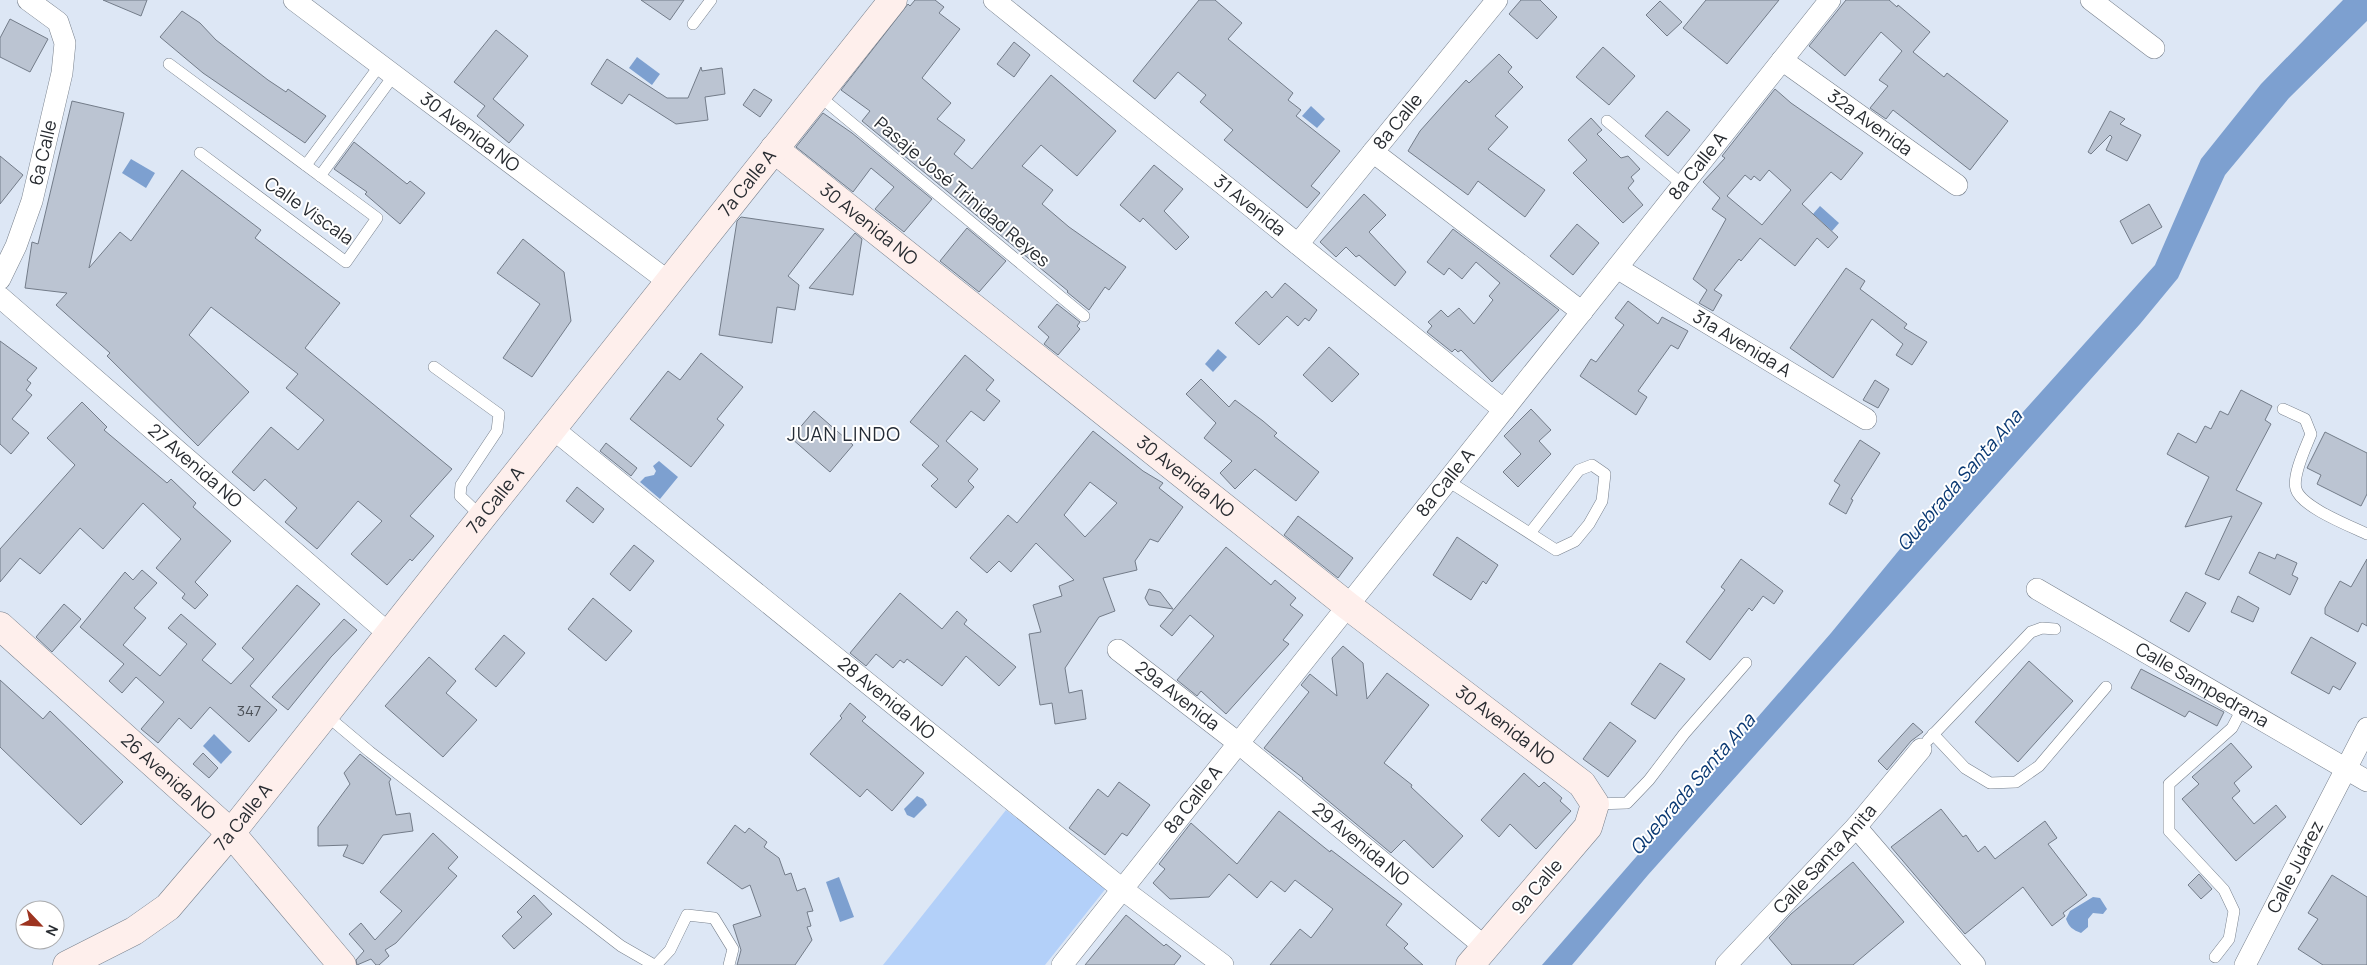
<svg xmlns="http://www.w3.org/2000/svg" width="2367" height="965" font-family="Manrope,sans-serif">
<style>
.green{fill:#b3d0f9}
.water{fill:#7da0d0}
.building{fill:#bbc4d2;stroke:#737c89;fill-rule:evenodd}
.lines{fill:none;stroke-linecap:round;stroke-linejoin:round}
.lane-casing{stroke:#78818d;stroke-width:12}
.street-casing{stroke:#78818d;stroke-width:22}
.secondary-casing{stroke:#78818d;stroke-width:29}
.lane{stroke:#fff;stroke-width:11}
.street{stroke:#fff;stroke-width:21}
.secondary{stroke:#feefec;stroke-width:28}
.labels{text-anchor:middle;stroke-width:4;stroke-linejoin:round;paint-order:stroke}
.number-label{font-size:15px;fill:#4c5158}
.street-label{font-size:18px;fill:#272b30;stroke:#fff}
.neighbourhood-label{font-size:19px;letter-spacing:1px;fill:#242c36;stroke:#fff}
.water-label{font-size:19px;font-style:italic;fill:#0a3973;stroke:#fff}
</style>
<rect width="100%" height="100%" fill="#dde7f5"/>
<path class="green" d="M1006,810L1107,887L1045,965H883Z"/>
<g class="water">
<path d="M2343,0H2367V21L2289,98L2225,175L2178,278L2140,324L1648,875L1572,965H1542L1831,633L1900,549L2155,265L2201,159L2261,84Z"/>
<path d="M637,57L660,74L652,85L629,68Z"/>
<path d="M1311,106L1325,119L1317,128L1302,116Z"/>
<path d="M131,159L155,173L146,188L122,173Z"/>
<path d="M1820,206L1839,223L1832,231L1813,214Z"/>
<path d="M1218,349L1227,357L1213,372L1205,364Z"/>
<path d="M659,461L678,477L660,499L640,482L645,477L654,475L656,471L653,466Z"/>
<path d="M214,734L232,752L221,764L203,746Z"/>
<path d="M917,796L923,799L927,805L914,818L907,815L904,809Z"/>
<path d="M839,877L854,917L840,922L826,882Z"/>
<path d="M2093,897L2100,898L2107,909L2103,914L2093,913L2088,919V927L2081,933C2073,930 2069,927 2066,919L2070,911Z"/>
</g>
<g class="building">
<path d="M103,0H147L141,16Z"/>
<path d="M641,0H684L670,20Z"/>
<path d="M915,0H935L944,7L939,13L960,29L922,78L951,103L937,119L965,140L954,154L972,169L1051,75L1116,131L1077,176L1041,145L1022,166L1053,190L1042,204L1069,227L1126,267L1109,290L1105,287L1089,310L1067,292L1068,291L862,121L870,111L841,90L908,4L910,6Z"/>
<path d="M1199,0H1215L1242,23L1228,39L1293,93L1288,100L1301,110L1296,116L1340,151L1311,186L1320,193L1307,208L1224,140L1233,130L1200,102L1206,95L1178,72L1155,99L1133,81Z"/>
<path d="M1521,0H1540L1557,17L1537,39L1509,14Z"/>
<path d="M1706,0H1779L1727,64L1683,28Z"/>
<path d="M1846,0H1889L1897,7L1898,5L1930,32L1913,52L1944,77L1947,73L2008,121L1970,170L1893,110L1886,119L1870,108L1888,86L1879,80L1902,51L1881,32L1845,76L1809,46Z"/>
<path d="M1660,1L1682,22L1667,36L1646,15Z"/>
<path d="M182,11L200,23L216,40L268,80L286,92L288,89L326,116L305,143L203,73L160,37Z"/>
<path d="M10,19L48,39L30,72L0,57V38Z"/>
<path d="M496,30L528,56L493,99L524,125L509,143L477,116L485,106L454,82Z"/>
<path d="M1014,42L1030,55L1014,77L997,64Z"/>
<path d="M1603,47L1635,76L1609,105L1576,77Z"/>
<path d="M1499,54L1512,67L1508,72L1523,87L1495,116L1508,127L1488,149L1545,190L1525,217L1478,181L1468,195L1408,151L1420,131L1444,104L1466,80L1469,83Z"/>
<path d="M607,59L667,98H688L701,67L702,71L722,68L725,94L705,97L708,120L676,124L629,94L622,104L591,84Z"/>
<path d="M754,89L772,100L760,117L743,105Z"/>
<path d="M1775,89L1791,103L1863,153L1841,180L1831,172L1802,204L1838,237L1828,248L1817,238L1795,266L1760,238L1741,261L1739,259L1714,290L1722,295L1713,311L1699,303L1707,290L1693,279L1726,219L1712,209L1720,198L1703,182L1725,158L1722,156ZM1769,170L1791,190L1762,225L1727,196L1745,175L1751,180L1754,176L1760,181Z"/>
<path d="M72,101L124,113L89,268L120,232L131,241L182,170L261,230L255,238L340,303L305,348L452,469L410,516L434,536L412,561L410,559L387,585L351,554L382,521L358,501L317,549L285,522L297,508L265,479L254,491L232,472L271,427L298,450L324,420L286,388L298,374L211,307L189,335L249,392L198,446L107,356L110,353L56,305L67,293L25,288L32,242L38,244Z"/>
<path d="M1667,111L1690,130L1668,156L1645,136Z"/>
<path d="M2110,111L2125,119L2120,124L2141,135L2127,161L2106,150L2112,137L2110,135L2091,154L2088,152Z"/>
<path d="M823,113L852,133L932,199L904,232L875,209L894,187L871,168L853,192L796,147Z"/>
<path d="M1591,118L1602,130L1597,134L1621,158L1628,156L1640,169L1631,177L1634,181L1628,188L1643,205L1623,223L1573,173L1587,160L1568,140Z"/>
<path d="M354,142L407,184L410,181L425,193L400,224L365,194L367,192L334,169Z"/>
<path d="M0,156L23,175L0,204Z"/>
<path d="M1154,165L1183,189L1164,211L1189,237L1176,250L1143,218L1140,222L1120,205Z"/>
<path d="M1364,194L1386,215L1369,232L1406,272L1395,286L1359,255L1356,257L1346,247L1336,257L1320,242Z"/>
<path d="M2149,204L2162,227L2132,244L2120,221Z"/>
<path d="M741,217L824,229L788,276L799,285L795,310L777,307L772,343L719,335L737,221Z"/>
<path d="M1577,224L1599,243L1573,275L1550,256Z"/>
<path d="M967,228L1006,261L979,292L940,261Z"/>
<path d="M1453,229L1559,310L1492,382L1461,350L1458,352L1455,349L1452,352L1427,332L1432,326L1428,322L1441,310L1448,317L1459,308L1474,324L1493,300L1489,296L1500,283L1476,262L1462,279L1449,268L1444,275L1427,262Z"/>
<path d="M855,233L862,239L853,295L809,288Z"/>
<path d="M523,239L564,272L571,321L532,377L503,358L540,304L497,273Z"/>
<path d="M1846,268L1865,281L1860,289L1907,324L1904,328L1927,342L1912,365L1896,355L1903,344L1872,319L1833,378L1790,348Z"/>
<path d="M1285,283L1317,310L1309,321L1305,318L1298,326L1287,316L1259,345L1235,323L1266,291L1272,298Z"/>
<path d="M1628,301L1658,324L1662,317L1688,331L1678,349L1671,345L1638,391L1647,397L1636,415L1580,376L1591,359L1596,362L1624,325L1615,318Z"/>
<path d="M1057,304L1080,322L1077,326L1080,329L1058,355L1044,344L1049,337L1038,327Z"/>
<path d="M0,341L37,368L27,380L31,383L26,390L32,395L12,419L29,433L11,454L0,444Z"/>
<path d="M1329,347L1359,374L1332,402L1303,375Z"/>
<path d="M701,353L743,387L717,419L724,425L691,467L630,419L668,371L680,380Z"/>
<path d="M965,355L994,380L986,390L1000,401L984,421L971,411L946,441L978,469L968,481L974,487L956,508L931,486L938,479L922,465L939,446L910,422Z"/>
<path d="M1201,379L1229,407L1235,400L1263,421L1277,433L1274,436L1319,472L1296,501L1255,469L1235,489L1220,473L1232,461L1204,438L1216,423L1186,394Z"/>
<path d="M1875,380L1889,389L1878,408L1863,400Z"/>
<path d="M2241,390L2272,406L2265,420L2271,424L2236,490L2262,503L2219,580L2205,574L2232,516L2185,527L2209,477L2167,454L2178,433L2196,443L2205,426L2211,429L2220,411L2228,415Z"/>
<path d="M82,402L107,427L104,430L167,483L171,479L196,503L193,507L231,541L195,582L208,595L195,609L182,598L185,594L156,568L181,539L143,503L103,549L80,528L40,574L20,558L0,582V549L75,465L47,438Z"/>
<path d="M1531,409L1551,430L1539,441L1551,454L1518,487L1503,472L1521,454L1504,436Z"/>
<path d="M814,411L853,445L830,472L791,438Z"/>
<path d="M1093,431L1143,471L1163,483L1159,488L1183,507L1158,542L1150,539L1135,561L1137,570L1103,578L1115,611L1099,617L1065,668L1069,693L1082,690L1086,719L1055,724L1052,703L1040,705L1029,634L1041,632L1033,605L1062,596L1059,586L1074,580L1036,543L1011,572L999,561L987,573L970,558L1008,515L1017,523ZM1090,482L1117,503L1085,537L1064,515Z"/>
<path d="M2325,432L2367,453V494L2361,506L2317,484L2321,475L2307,468Z"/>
<path d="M1860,440L1880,453L1851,499L1853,500L1846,514L1829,504L1840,485L1834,481Z"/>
<path d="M606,443L637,468L631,476L600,451Z"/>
<path d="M577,487L604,509L593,523L566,501Z"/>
<path d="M1298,516L1353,558L1338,578L1284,535Z"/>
<path d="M1457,537L1498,565L1486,584L1483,581L1471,600L1433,575Z"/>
<path d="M634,545L654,561L630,591L610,574Z"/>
<path d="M1226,547L1271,585L1275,580L1296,598L1290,605L1303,615L1283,640L1289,644L1226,714L1201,691L1197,696L1177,680L1214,636L1190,615L1172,636L1160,626Z"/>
<path d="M2259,552L2275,559L2277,554L2297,563L2292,575L2298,578L2290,595L2249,573Z"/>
<path d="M1741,559L1783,591L1774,604L1763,596L1752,611L1749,608L1710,660L1686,642L1725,590L1721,587Z"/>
<path d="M2367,559V626L2362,623L2358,632L2325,614V608L2340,581L2351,587Z"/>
<path d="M142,570L157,583L134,608L146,618L123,645L160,676L187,644L168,628L181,614L216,644L202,660L231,684L254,659L242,648L297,585L320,604L250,686L277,710L249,742L210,707L191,729L179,718L158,743L141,729L164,702L136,677L122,693L109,681L124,664L80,627L125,572L133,580Z"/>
<path d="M1149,589L1160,592L1173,609L1149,605L1145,598Z"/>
<path d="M2186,592L2206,603L2189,632L2170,621Z"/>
<path d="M900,593L942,629L957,611L967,620L964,624L1016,667L999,686L966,656L942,686L907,659L904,663L900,660L893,668L876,654L866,666L850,653Z"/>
<path d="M2238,596L2259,608L2253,622L2231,612Z"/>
<path d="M593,598L632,631L606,661L568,629Z"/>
<path d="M64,604L81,619L52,652L36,637Z"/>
<path d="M344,619L357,630L331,657L288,710L272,697Z"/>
<path d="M504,635L525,653L496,687L475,669Z"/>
<path d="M2311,637L2356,663L2340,690L2333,686L2329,694L2291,673Z"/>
<path d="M1343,646L1363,663L1367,699L1387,673L1429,705L1384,763L1412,785L1411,787L1463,836L1433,868L1404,840L1391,853L1302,779L1303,778L1264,748L1309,692L1301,685L1310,674L1337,696L1332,658Z"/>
<path d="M429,657L456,681L446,693L477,720L443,757L385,706Z"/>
<path d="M2029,661L2073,701L2018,762L1975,722Z"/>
<path d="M1660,663L1685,679L1655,719L1631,704Z"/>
<path d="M2141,669L2224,712L2217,726L2189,711L2185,717L2131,688Z"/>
<path d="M0,680L43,719L50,711L123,782L81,825L0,747Z"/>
<path d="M850,703L866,717L862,721L924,773L892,811L867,789L860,797L810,754L842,718L840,716Z"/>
<path d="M1610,722L1636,741L1608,777L1583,759Z"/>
<path d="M1913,723L1923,732L1911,741L1887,770L1878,761Z"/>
<path d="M2231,743L2252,767L2234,783L2240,791L2232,798L2254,824L2276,805L2286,817L2236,861L2182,799L2199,784L2192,777Z"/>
<path d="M203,753L218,768L209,778L193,764Z"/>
<path d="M360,754L391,779L389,782L396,815L410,813L413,831L383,835L363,864L343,856L348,845L318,846V827L350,784L344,773Z"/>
<path d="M1524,773L1539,787L1544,782L1562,798L1560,801L1571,811L1536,849L1510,824L1499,837L1481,820Z"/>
<path d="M1119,782L1150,805L1127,836L1122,833L1105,855L1069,828L1098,789L1108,797Z"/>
<path d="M1941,809L1963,837L1966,835L1978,852L1985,846L1995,859L2045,821L2057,838L2048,844L2087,895L2063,913L2065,916L2052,926L2023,887L1965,934L1891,847Z"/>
<path d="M1279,811L1330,852L1331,850L1402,904L1386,925L1408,944L1404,948L1423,965H1270L1300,929L1311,938L1333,909L1295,880L1285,892L1271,881L1257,898L1229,874L1209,897L1170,899L1153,883L1165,869L1159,864L1191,823L1237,864Z"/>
<path d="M735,825L745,833L749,828L767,842L764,847L779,858L785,875L791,873L797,891L805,888L813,911L807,912L811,926L807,927L812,940L795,965H737L741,950L733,925L761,916L750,885L742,889L707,863Z"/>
<path d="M433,833L458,857L448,868L457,876L396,943L385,950L389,956L379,965H376L371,959L357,965L356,960L364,951L349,934L361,923L375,940L402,911L380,892Z"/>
<path d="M1853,862L1904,922L1853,965H1792L1769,938L1791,914Z"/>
<path d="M2199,874L2212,889L2201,899L2188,885Z"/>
<path d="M2332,875L2367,897V965H2323L2298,949L2318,919L2308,913Z"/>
<path d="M534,895L552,914L514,949L502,936L522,917L517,912Z"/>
<path d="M1126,915L1164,946L1166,944L1181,956L1174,965H1085Z"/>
</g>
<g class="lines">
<g class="lane-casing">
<g id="lane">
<path d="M693,24L711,0"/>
<path d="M169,64L377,218L346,262L200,153"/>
<path d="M818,95L1084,316"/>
<path d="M1607,121L1683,185"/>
<path d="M306,165L380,65"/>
<path d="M320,176L394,75"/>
<path d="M434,367L499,414L497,431L461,485L460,496L482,517"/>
<path d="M2283,409L2305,419L2311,434C2306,447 2292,475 2296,489C2301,507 2350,526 2367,534"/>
<path d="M1448,481L1556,550L1575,541L1589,524L1602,501L1605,474L1592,465L1579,470L1530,533"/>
<path d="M326,715L370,752L621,946L654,965"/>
<path d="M1933,734L1965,768L1990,783L2016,782L2039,766L2106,687"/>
<path d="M1928,740L2031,632L2042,628L2055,629"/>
<path d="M1595,804L1627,803L1649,780L1684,734L1746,663"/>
<path d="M2215,957L2229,939L2234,911L2224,890L2169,831V784L2232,728L2242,709"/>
<path d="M656,965L670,950L687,915L714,918L733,949L729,965"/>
</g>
</g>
<g class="street-casing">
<g id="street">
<path id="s1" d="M294,0L669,282"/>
<path id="s2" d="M994,0L1504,410"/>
<path d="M2091,0L2154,48"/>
<path id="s3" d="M1782,60L1957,185"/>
<path d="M1373,152L1582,312"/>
<path id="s4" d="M1298,244L1497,0"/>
<path id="s5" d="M1617,268L1866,419"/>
<path id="s6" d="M0,279L16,246L32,201L62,73L65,43L58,22L28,0"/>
<path id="s7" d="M0,297L389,634"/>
<path id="s8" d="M552,428L1122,889L1223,965"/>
<path id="s9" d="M2037,589L2367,781"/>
<path id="s10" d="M1118,650L1237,742L1485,947"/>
<path d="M1856,827L1975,965"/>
<path id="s11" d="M1062,965C1317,643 1574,322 1830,0"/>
<path id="s12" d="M1726,965L1856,827L1921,749"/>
<path id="s13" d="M2245,965L2367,728"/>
</g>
</g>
<g class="secondary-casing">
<g id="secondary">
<path id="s14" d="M774,149L1348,606L1582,784L1595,804L1588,827L1470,965"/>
<path id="s15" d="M0,626L231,833L342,965"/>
<path id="s16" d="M67,965L134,931L168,907L231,833L893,0"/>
</g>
</g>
<use href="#lane" class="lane"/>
<use href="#street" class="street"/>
<use href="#secondary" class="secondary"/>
</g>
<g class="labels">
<g class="number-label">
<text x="249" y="716">347</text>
</g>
<g class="street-label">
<text dy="6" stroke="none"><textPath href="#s4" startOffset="158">8a Calle</textPath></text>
<text dy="6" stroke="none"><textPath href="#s3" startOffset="108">32a Avenida</textPath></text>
<text dy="6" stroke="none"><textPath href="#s1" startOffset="220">30 Avenida NO</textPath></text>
<text dy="6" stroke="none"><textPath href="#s6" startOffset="134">6a Calle</textPath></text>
<text dy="6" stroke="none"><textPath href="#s11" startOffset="1021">8a Calle A</textPath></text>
<text dy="6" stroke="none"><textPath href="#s16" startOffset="1044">7a Calle A</textPath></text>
<text transform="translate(962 192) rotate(40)" y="6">Pasaje José Trinidad Reyes</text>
<text dy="6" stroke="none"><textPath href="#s2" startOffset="328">31 Avenida</textPath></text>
<text transform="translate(309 211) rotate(35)" y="6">Calle Viscala</text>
<text dy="6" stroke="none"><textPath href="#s14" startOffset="121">30 Avenida NO</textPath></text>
<text dy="6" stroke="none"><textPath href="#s5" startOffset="146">31a Avenida A</textPath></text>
<text dy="6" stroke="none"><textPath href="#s7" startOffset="258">27 Avenida NO</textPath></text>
<text dy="6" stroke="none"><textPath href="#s14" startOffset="526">30 Avenida NO</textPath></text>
<text dy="6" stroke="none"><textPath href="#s11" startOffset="616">8a Calle A</textPath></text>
<text dy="6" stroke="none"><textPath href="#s16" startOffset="639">7a Calle A</textPath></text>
<text dy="6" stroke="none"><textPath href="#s9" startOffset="191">Calle Sampedrana</textPath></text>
<text dy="6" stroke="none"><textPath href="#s10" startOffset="75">29a Avenida</textPath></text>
<text dy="6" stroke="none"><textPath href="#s8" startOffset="430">28 Avenida NO</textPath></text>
<text dy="6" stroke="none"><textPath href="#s14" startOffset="931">30 Avenida NO</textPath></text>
<text dy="6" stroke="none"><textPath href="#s15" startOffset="226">26 Avenida NO</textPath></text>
<text dy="6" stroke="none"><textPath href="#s11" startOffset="211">8a Calle A</textPath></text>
<text dy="6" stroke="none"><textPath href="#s16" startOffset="234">7a Calle A</textPath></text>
<text dy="6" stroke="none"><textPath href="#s10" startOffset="311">29 Avenida NO</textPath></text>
<text dy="6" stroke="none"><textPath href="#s12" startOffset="145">Calle Santa Anita</textPath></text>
<text dy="6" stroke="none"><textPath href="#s13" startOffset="110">Calle Juárez</textPath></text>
<text transform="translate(1537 887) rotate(-49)" y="6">9a Calle</text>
</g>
<g class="neighbourhood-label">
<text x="844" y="441">JUAN LINDO</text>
</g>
<g class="water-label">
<text transform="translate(1959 480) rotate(-49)" y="7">Quebrada Santa Ana</text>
<text transform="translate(1692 784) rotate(-49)" y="7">Quebrada Santa Ana</text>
</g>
</g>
<g transform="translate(40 925) rotate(115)"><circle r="24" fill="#ffffff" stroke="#a9aaac"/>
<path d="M0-4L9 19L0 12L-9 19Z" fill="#9d3420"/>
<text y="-8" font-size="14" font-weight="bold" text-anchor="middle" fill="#272b30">N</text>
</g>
</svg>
